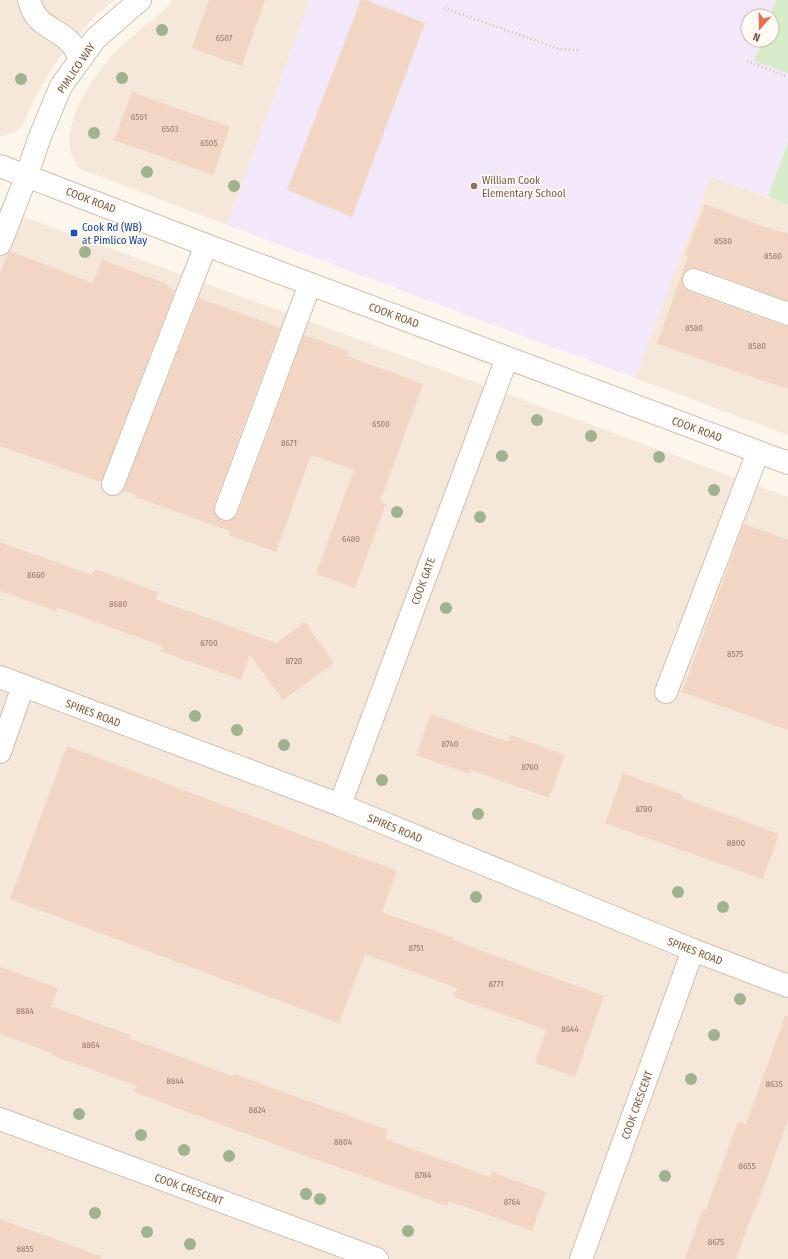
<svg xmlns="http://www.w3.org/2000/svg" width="788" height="1259" font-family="'Fira Sans Condensed',sans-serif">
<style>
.residential{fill:#f5e8da}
.education{fill:#f3e8fa;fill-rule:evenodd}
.green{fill:#d8ecc9}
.building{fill:#f3d5c3}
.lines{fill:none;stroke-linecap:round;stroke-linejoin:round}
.minor-casing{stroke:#d1beb0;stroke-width:24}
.path{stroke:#d9b8a5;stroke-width:2.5;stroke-dasharray:1 3;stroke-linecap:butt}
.minor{stroke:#fff;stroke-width:22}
.tree{fill:#a0b28e}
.education-dot{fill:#8d6e63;stroke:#fffaf3;stroke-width:1.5}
.transit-dot{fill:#1a4fb4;stroke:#fffaf3;stroke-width:1.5}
.labels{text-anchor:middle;stroke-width:3.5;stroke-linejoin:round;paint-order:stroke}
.number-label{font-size:9px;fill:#987a6a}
.street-label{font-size:11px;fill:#7a5c4d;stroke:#fffaf3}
.education-label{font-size:11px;fill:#785e54;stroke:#fffaf3;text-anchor:start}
.transit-label{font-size:11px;fill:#164399;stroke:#fffaf3;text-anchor:start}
</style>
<rect width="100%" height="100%" fill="#fdf6ec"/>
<g class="residential">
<path d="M0,0H115L95,16L58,59L34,99L24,122L20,128L13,133L3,136H0Z"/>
<path d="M173,0H310L227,225L83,170L77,166L70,150L69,135L76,110L81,99L94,79L111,56L128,40L165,9Z"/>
<path d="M711,176L788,205V435L635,378Z"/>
<path d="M0,208L788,497V1259H0Z"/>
</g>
<path class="education" d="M310,0H788V142L768,197L711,176L635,378L227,225ZM748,16H772V40H748Z"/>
<g class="green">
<path d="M776,0H788V73L754,61L762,40H772V16H770Z"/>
<path d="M788,142V205L768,197Z"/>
</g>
<g class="building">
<path d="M209,0H265L242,66L192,48Z"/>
<path d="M361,0H366L425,23L352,217L287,190Z"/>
<path d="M132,92L230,127L213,175L114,140Z"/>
<path d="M705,204L767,228V227L788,234V301L698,268H691L686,271L682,276V282L684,288L690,292L784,326H788V389L657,344L688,256L685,255Z"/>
<path d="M10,251L93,283L102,260L167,284L166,286L175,290L101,482L0,446V273L7,254Z"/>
<path d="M199,298L280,328L214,505V511L216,517L221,521H228L234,518L238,513L304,335L349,351L347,356L423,384L380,502L386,504L355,588L316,574L354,470L311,455L276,552L229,535L230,531L135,497L136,495L123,491Z"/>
<path d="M744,524L788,540V730L682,692Z"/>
<path d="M0,542L92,575L95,569L158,592L155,599L276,643L305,622L334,663L283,700L250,655L241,680L160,651L162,646L58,608L56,611L0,591Z"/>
<path d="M431,714L508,742L511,735L565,755L549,798L471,770L470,774L416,755Z"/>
<path d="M67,746L397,871L382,912L454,938L453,940L604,996L575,1077L535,1063L546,1030L454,997L457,988L365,954L339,1023L10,899Z"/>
<path d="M623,773L683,795L682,798L779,834L763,879L605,823Z"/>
<path d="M0,967L58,988L51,1006L130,1035L129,1038L233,1076L234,1074L388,1130L385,1139L490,1177L492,1172L546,1192L532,1231L449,1201L447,1206L298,1153L134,1092L137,1086L51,1055L52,1053L0,1034Z"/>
<path d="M785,1016H788V1120L755,1210H754L736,1259H685L703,1209L706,1210L738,1121L746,1124Z"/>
<path d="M0,1219L101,1256L100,1259H0Z"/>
</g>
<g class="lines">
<g class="minor-casing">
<g id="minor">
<path d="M29,0C36,27 52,25 69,41C74,45 77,54 80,59"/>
<path d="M0,166L206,245L788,463"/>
<path d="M0,244L27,175L39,139L61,86L95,39L140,0"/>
<path d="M694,280L788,314"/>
<path d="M113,484L206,245"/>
<path d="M226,509L310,284"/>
<path d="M0,677L340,805L693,950L788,986"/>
<path d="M666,692L758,452"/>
<path d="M0,752L23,686"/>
<path d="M340,805L507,358"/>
<path d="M0,1119L377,1259"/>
<path d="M581,1259L693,950"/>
</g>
</g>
<g class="path">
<path d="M444,8L559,49L579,50"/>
<path d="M747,61L788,77"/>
</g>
<use href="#minor" class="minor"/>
</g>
<g class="tree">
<circle cx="162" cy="30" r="6"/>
<circle cx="122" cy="78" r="6"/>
<circle cx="21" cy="79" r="6"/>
<circle cx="94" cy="133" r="6"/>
<circle cx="147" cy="172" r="6"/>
<circle cx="234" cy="186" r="6"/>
<circle cx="85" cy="252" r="6"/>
<circle cx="537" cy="420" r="6"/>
<circle cx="591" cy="436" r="6"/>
<circle cx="502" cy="456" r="6"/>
<circle cx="659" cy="457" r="6"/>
<circle cx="714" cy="490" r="6"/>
<circle cx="397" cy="512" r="6"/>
<circle cx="480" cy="517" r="6"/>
<circle cx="446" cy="608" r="6"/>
<circle cx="195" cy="716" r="6"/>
<circle cx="237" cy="730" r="6"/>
<circle cx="284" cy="745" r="6"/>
<circle cx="382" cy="780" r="6"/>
<circle cx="478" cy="814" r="6"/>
<circle cx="678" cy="892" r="6"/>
<circle cx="476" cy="897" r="6"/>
<circle cx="723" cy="907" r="6"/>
<circle cx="740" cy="999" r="6"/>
<circle cx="714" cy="1035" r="6"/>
<circle cx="691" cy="1079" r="6"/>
<circle cx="79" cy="1114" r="6"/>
<circle cx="141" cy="1135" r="6"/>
<circle cx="184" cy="1150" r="6"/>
<circle cx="229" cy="1156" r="6"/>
<circle cx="665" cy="1176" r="6"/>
<circle cx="306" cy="1194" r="6"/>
<circle cx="320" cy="1199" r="6"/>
<circle cx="95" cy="1213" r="6"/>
<circle cx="408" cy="1231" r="6"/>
<circle cx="147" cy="1232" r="6"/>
<circle cx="190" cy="1244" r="6"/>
</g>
<circle class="education-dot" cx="474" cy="186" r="4"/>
<rect class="transit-dot" x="70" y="229" width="8" height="8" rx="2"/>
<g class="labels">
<g class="number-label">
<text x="224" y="41">6507</text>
<text x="139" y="120">6501</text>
<text x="170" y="132">6503</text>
<text x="209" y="146">6505</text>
<text x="723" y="244">8580</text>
<text x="773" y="259">8580</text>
<text x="694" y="331">8580</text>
<text x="757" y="349">8580</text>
<text x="381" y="427">6500</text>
<text x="289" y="446">8671</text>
<text x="351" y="542">6480</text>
<text x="36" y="578">8660</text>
<text x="118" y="607">8680</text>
<text x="209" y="646">8700</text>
<text x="735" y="657">8575</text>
<text x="294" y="664">8720</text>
<text x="450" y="747">8740</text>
<text x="530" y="770">8760</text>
<text x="644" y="812">8780</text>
<text x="736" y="846">8800</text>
<text x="416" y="951">8751</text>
<text x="496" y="987">8771</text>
<text x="25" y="1014">8884</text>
<text x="570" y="1032">8644</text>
<text x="91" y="1048">8864</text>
<text x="175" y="1084">8844</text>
<text x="774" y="1087">8635</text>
<text x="257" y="1113">8824</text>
<text x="343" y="1145">8804</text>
<text x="747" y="1169">8655</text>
<text x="423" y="1178">8784</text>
<text x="512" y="1205">8764</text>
<text x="716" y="1245">8675</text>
<text x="25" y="1252">8855</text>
</g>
<g class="street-label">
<text transform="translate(76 68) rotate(-56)" y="4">PIMLICO WAY</text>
<text transform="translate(91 200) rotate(21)" y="4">COOK ROAD</text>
<text transform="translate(394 315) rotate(20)" y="4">COOK ROAD</text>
<text transform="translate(697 429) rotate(20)" y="4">COOK ROAD</text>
<text transform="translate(423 581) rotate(-70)" y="4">COOK GATE</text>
<text transform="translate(93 713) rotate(21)" y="4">SPIRES ROAD</text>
<text transform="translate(395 828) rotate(22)" y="4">SPIRES ROAD</text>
<text transform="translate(695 951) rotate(21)" y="4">SPIRES ROAD</text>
<text transform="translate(637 1105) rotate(-70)" y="4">COOK CRESCENT</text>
<text transform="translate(189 1189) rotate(20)" y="4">COOK CRESCENT</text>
</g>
<g class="education-label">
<text x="482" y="184">William Cook<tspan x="482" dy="13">Elementary School</tspan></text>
</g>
<g class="transit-label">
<text x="82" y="231">Cook Rd (WB)<tspan x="82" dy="13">at Pimlico Way</tspan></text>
</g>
</g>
<g transform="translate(760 28) rotate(200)"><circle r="19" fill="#fffaf3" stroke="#cabbb1"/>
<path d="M0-3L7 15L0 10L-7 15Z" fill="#e76f51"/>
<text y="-6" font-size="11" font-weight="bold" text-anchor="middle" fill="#7a5c4d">N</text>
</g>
</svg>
